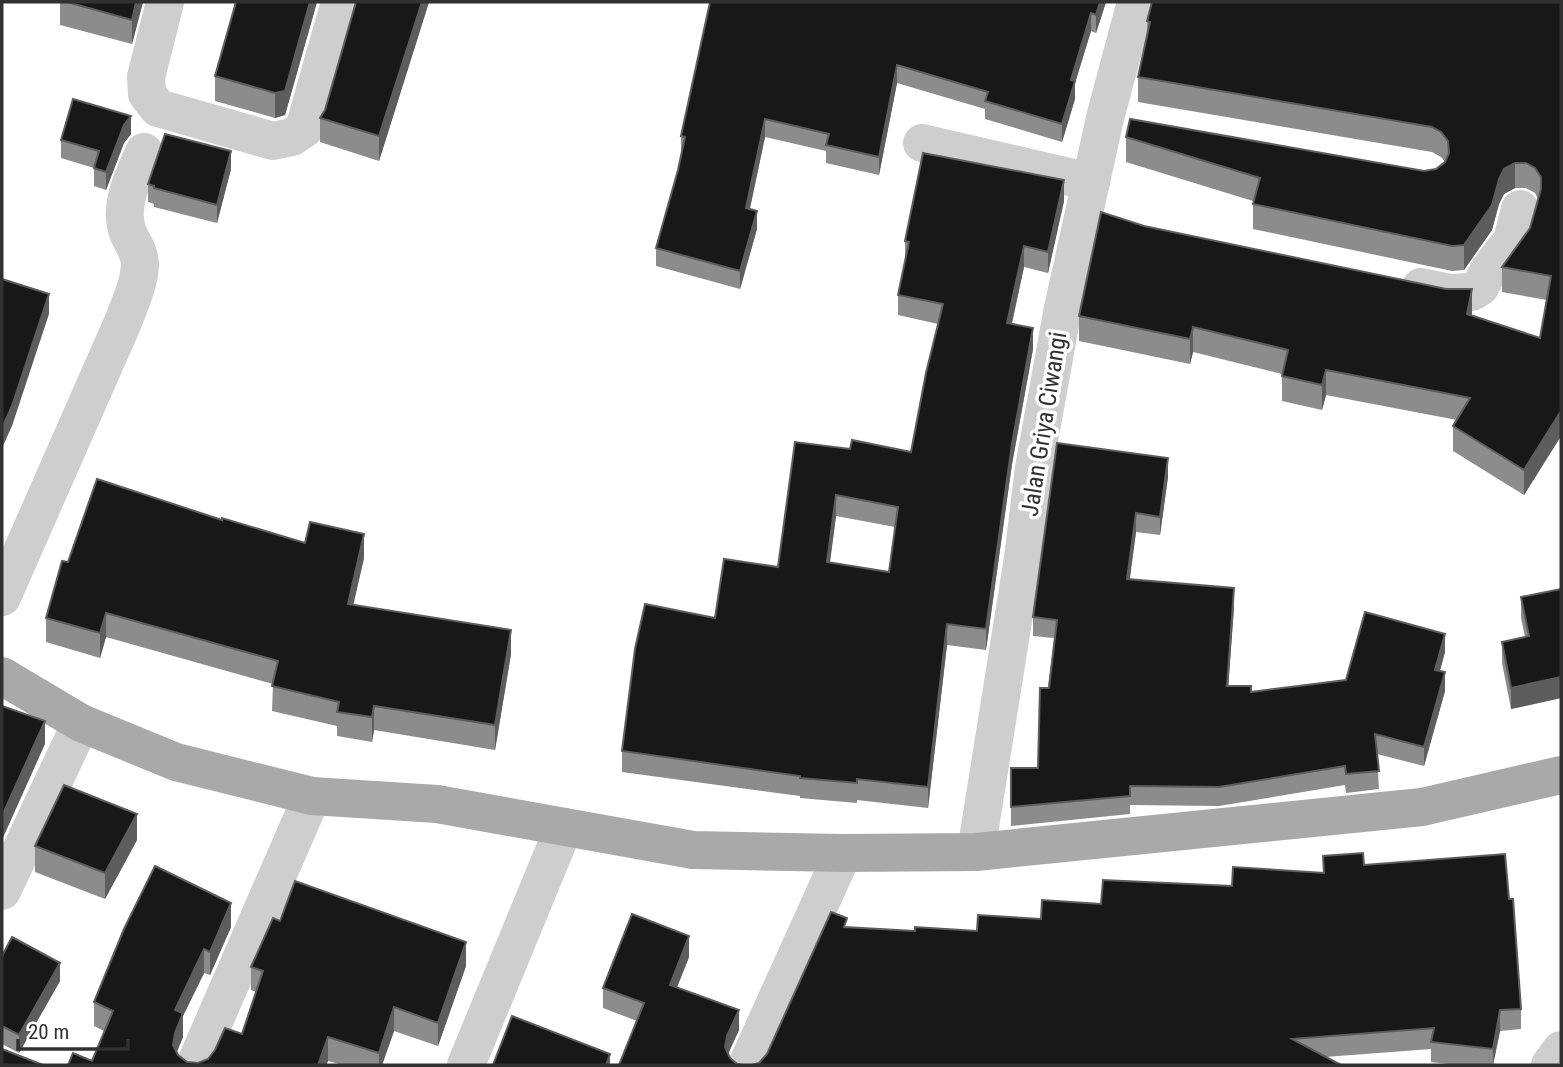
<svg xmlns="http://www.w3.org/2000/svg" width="1563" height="1067" font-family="'Roboto Condensed',sans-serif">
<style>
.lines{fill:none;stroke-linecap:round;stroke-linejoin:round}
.minor{stroke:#cecece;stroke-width:38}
.major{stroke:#a9a9a9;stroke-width:38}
.wall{fill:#8c8c8c;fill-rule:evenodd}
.shaded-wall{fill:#5d5d5d}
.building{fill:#181818;stroke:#5d5d5d;stroke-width:2;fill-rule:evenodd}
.labels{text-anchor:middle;stroke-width:7;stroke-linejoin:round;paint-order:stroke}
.street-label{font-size:24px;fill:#313131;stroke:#fff}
</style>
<rect width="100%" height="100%" fill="#fff"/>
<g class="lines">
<g class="minor">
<path d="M165,2L146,77L147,94L158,108L273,141L292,137L304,129L340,2"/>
<path d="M922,143L1091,182"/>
<path d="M1421,287L1450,293L1472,292L1480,287L1489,270L1512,240L1520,209"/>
<path d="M2,597L123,322C130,303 139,285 140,265C140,251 131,242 127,230C119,203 134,176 144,152"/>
<path d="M976,852L1023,558L1034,468L1063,308L1105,118L1136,2"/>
<path d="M2,891L81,723"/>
<path d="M195,1065L312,796"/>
<path d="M466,1065L564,827"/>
<path d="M747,1065L843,853"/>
<path d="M1550,1065L1561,1050"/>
</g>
<path class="major" d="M2,676L81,723L176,762L312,796L437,804L693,850L843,853L976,852L1422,807L1561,775"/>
</g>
<g class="wall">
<path d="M60,2H143L132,44L60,25Z"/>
<path d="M236,2H317L285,115L275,118L215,101V76Z"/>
<path d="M429,2L379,161L320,142V118L325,110Z"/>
<path d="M710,2H1106L1096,33L1091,31L1075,83V99L1062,142L985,119V109L897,83L879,175L826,163V151L765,137L750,209L757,229L740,289L656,266V248L678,170L681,154V136Z"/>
<path d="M1561,2V436L1524,495L1453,451V426L1457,420L1326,395L1322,410L1282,401V374L1193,352L1190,364L1079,341V316L1144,226L1472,315L1540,338L1547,300L1502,292V267L1530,228L1538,199L1535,193L1526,188H1515L1504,194L1499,204L1492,230L1464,270L1452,271L1253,229V201L1126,162V137L1424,171L1436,169L1445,162L1441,157L1432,152L1138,102V77L1147,36V21Z"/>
<path d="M131,134L124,143L106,190L94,186V168L61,158V140Z"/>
<path d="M231,169L217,223L154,207V204L148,202V184Z"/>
<path d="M1064,201L1048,273L1024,267L1012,324L1033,349L1012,464L986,650L947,645L928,808L857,800V803L800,798V796L622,772V751L715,618L778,567L850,449L911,452L938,324L898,315V295L905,261V241ZM836,516L895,527L889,572L830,563Z"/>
<path d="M1168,477L1160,535L1136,532L1130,579L1234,607L1228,686L1251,692L1346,680L1445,652L1440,671L1445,691L1424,766L1377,754L1379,789L1346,793L1345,785L1219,806L1130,805V814L1011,826V768H1038L1054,638L1033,636V617Z"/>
<path d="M222,520L364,558L353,605L511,654L495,750L374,730L372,742L337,736V726L272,711L273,684L106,637L100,658L46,642V618L68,562Z"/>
<path d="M1561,589V698L1511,709L1502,663V642L1525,637L1521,618V597Z"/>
<path d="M137,840L105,899L35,872V846Z"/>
<path d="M1323,856L1509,899L1521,1009V1029L1500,1031L1493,1065H1457L1431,1062V1049L1325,1057L759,1063L767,1054L847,928L915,931H977L1041,919L1101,904L1323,873Z"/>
<path d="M280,921L466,966L438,1046L394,1031L382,1065H343L328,1061L326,1065H68L92,1061L104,1031L94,1026V1002L231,927L210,975L204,973L183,1016V1037L177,1052L178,1055L187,1062L198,1063L208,1059L242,1034L256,992L251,990V967Z"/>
<path d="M2,956L60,981L19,1053L2,1044Z"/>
<path d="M689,957L677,987L739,1030L728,1054L730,1058L737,1064L619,1065L637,1021L603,1008V988Z"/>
</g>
<g class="shaded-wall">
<path d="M136,2H143L132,44V20Z"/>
<path d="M310,2H317L285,115L275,118V93Z"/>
<path d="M422,2H429L379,161V136Z"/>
<path d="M1100,2H1106L1096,33V15Z"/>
<path d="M1091,13V31L1075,83V99L1062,142V124L1071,80Z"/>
<path d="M897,65V83L879,175V157Z"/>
<path d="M131,116V134L124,143L106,190V172L124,125Z"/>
<path d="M765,119V137L746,226V208Z"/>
<path d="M231,151V169L217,223V205Z"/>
<path d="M1515,163V188L1504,194L1499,204L1492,230L1464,270V245L1504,169Z"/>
<path d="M1064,180V201L1048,273V252Z"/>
<path d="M757,211V229L740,289V271Z"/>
<path d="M1024,246V267L1007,344V323Z"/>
<path d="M1472,289V314L1467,339V314Z"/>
<path d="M49,294V314L12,426L2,448V428Z"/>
<path d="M1193,327V352L1190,364V339Z"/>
<path d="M1033,328V349L1012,464L986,650V629L1012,444Z"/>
<path d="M1326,370V395L1322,410V385Z"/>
<path d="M1561,411V436L1524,495V470Z"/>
<path d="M1168,458V477L1160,535V517Z"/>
<path d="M836,495V516L827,583V562Z"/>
<path d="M1136,513V532L1127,597V579Z"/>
<path d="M364,534V558L348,628V604Z"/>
<path d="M1234,588V607L1227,705V686Z"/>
<path d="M106,613V637L100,658V633Z"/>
<path d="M947,624V645L928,808V787Z"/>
<path d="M511,630V654L495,750V725Z"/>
<path d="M1445,634V652L1435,688V670Z"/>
<path d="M1445,672V691L1424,766V747Z"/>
<path d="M1561,677V698L1511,709V688Z"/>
<path d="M374,706V730L372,742V717Z"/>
<path d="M45,721V744L2,840V816Z"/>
<path d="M137,814V840L105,899V873Z"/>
<path d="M231,903V927L210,975V952Z"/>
<path d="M689,936V957L670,1005V985Z"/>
<path d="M466,942V966L438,1046V1023Z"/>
<path d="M204,949V973L183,1016V1037L175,1056L173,1065L175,1010Z"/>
<path d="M60,963V981L19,1053V1035Z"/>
<path d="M394,1007V1031L382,1065H379V1053Z"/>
<path d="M739,1010V1030L727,1056L725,1047L727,1036Z"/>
<path d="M1500,1010V1031L1493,1065V1049Z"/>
<path d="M328,1037V1061L326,1065H318Z"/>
<path d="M610,1054V1065H606Z"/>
</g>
<g class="building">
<path d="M67,2H136L132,20Z"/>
<path d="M236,2H310L285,91L275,93L215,76Z"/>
<path d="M356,2H422L379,136L320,118L325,110Z"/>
<path d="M710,2H1100L1096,15L1091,13L1071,80L1075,81L1062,124L985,101L988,92L897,65L879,157L826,145L829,134L765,119L746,208L757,211L740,271L656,248L678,170L685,137L681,136Z"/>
<path d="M1152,2H1561V411L1524,470L1453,426L1470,398L1326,370L1322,385L1282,376L1288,350L1193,327L1190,339L1079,316L1101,212L1144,226L1446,289H1472L1467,314L1540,338L1551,276L1502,267L1530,228L1541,189V177L1535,168L1526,163H1515L1504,169L1499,179L1492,205L1464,245L1452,246L1253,204L1260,178L1126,137L1130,119L1424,171L1436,169L1445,162L1449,153L1448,141L1441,132L1432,127L1138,77L1150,22L1147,21Z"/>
<path d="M73,99L131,116L124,125L106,172L94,168L99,151L61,140Z"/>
<path d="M165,134L231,151L217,205L154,188V186L148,184Z"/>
<path d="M923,153L1064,180L1048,252L1024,246L1007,323L1033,328L1012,444L986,629L947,624L928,787L857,779V783L800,778V776L622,751L635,649L645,604L715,618L724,559L778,567L795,442L850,449L852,440L911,452L926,373L943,304L898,295L909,242L905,241ZM836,495L898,507L889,572L827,562Z"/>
<path d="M2,279L49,294L12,406L2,428Z"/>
<path d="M1057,443L1168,458L1160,517L1136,513L1127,579L1234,588L1227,686H1251V692L1346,680L1365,612L1445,634L1435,670L1445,672L1424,747L1375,734L1379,771L1346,774L1345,766L1219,787L1130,786V796L1011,807V768H1038L1040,688H1049L1057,620L1033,617Z"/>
<path d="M97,479L222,520V518L305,543L310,522L364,534L348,604L511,630L495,725L374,706L372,717L337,712L339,702L272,686L278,661L106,613L100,633L46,618L62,561L68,562Z"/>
<path d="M1561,589V677L1511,688L1502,642L1529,636L1521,597Z"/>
<path d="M2,706L45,721L2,816Z"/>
<path d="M64,785L137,814L105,873L35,846Z"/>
<path d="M1363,853L1364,865L1505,854L1509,899H1513L1521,1009L1500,1010L1493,1049L1431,1042L1434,1028L1292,1039L1341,1065H752L759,1063L767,1054L831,912L847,918L844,927L915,931V927L977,931L978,915L1041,919L1042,900L1101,904L1103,880L1232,886L1233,867L1324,873L1323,856Z"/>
<path d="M155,866L231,903L210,952L204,949L175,1010L183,1013L175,1033L173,1045L178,1055L187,1062L198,1063L208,1059L215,1050L225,1028L242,1034L263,971L251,967L273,918L280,921L295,881L466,942L438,1023L394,1007L379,1053L328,1037L318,1065H68L73,1053L92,1061L113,1011L94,1002L124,929Z"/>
<path d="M632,914L689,936L670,985L739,1010L727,1036L725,1047L730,1058L737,1064L743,1065H619L644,1003L603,988Z"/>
<path d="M12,937L60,963L19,1035L2,1026V956Z"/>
<path d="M512,1016L610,1054L606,1065H493Z"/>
<path d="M2,1049L43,1065H2Z"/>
</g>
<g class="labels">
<g class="street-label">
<text transform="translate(1044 424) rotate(-81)" y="8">Jalan Griya Ciwangi</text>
</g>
</g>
<rect width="1563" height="1067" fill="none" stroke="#313131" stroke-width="7"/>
<path d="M18 1039v10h110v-10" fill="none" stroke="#313131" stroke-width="3.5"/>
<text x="28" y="1039" font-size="21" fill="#313131" stroke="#ffffff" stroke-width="5" paint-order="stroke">20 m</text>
</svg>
